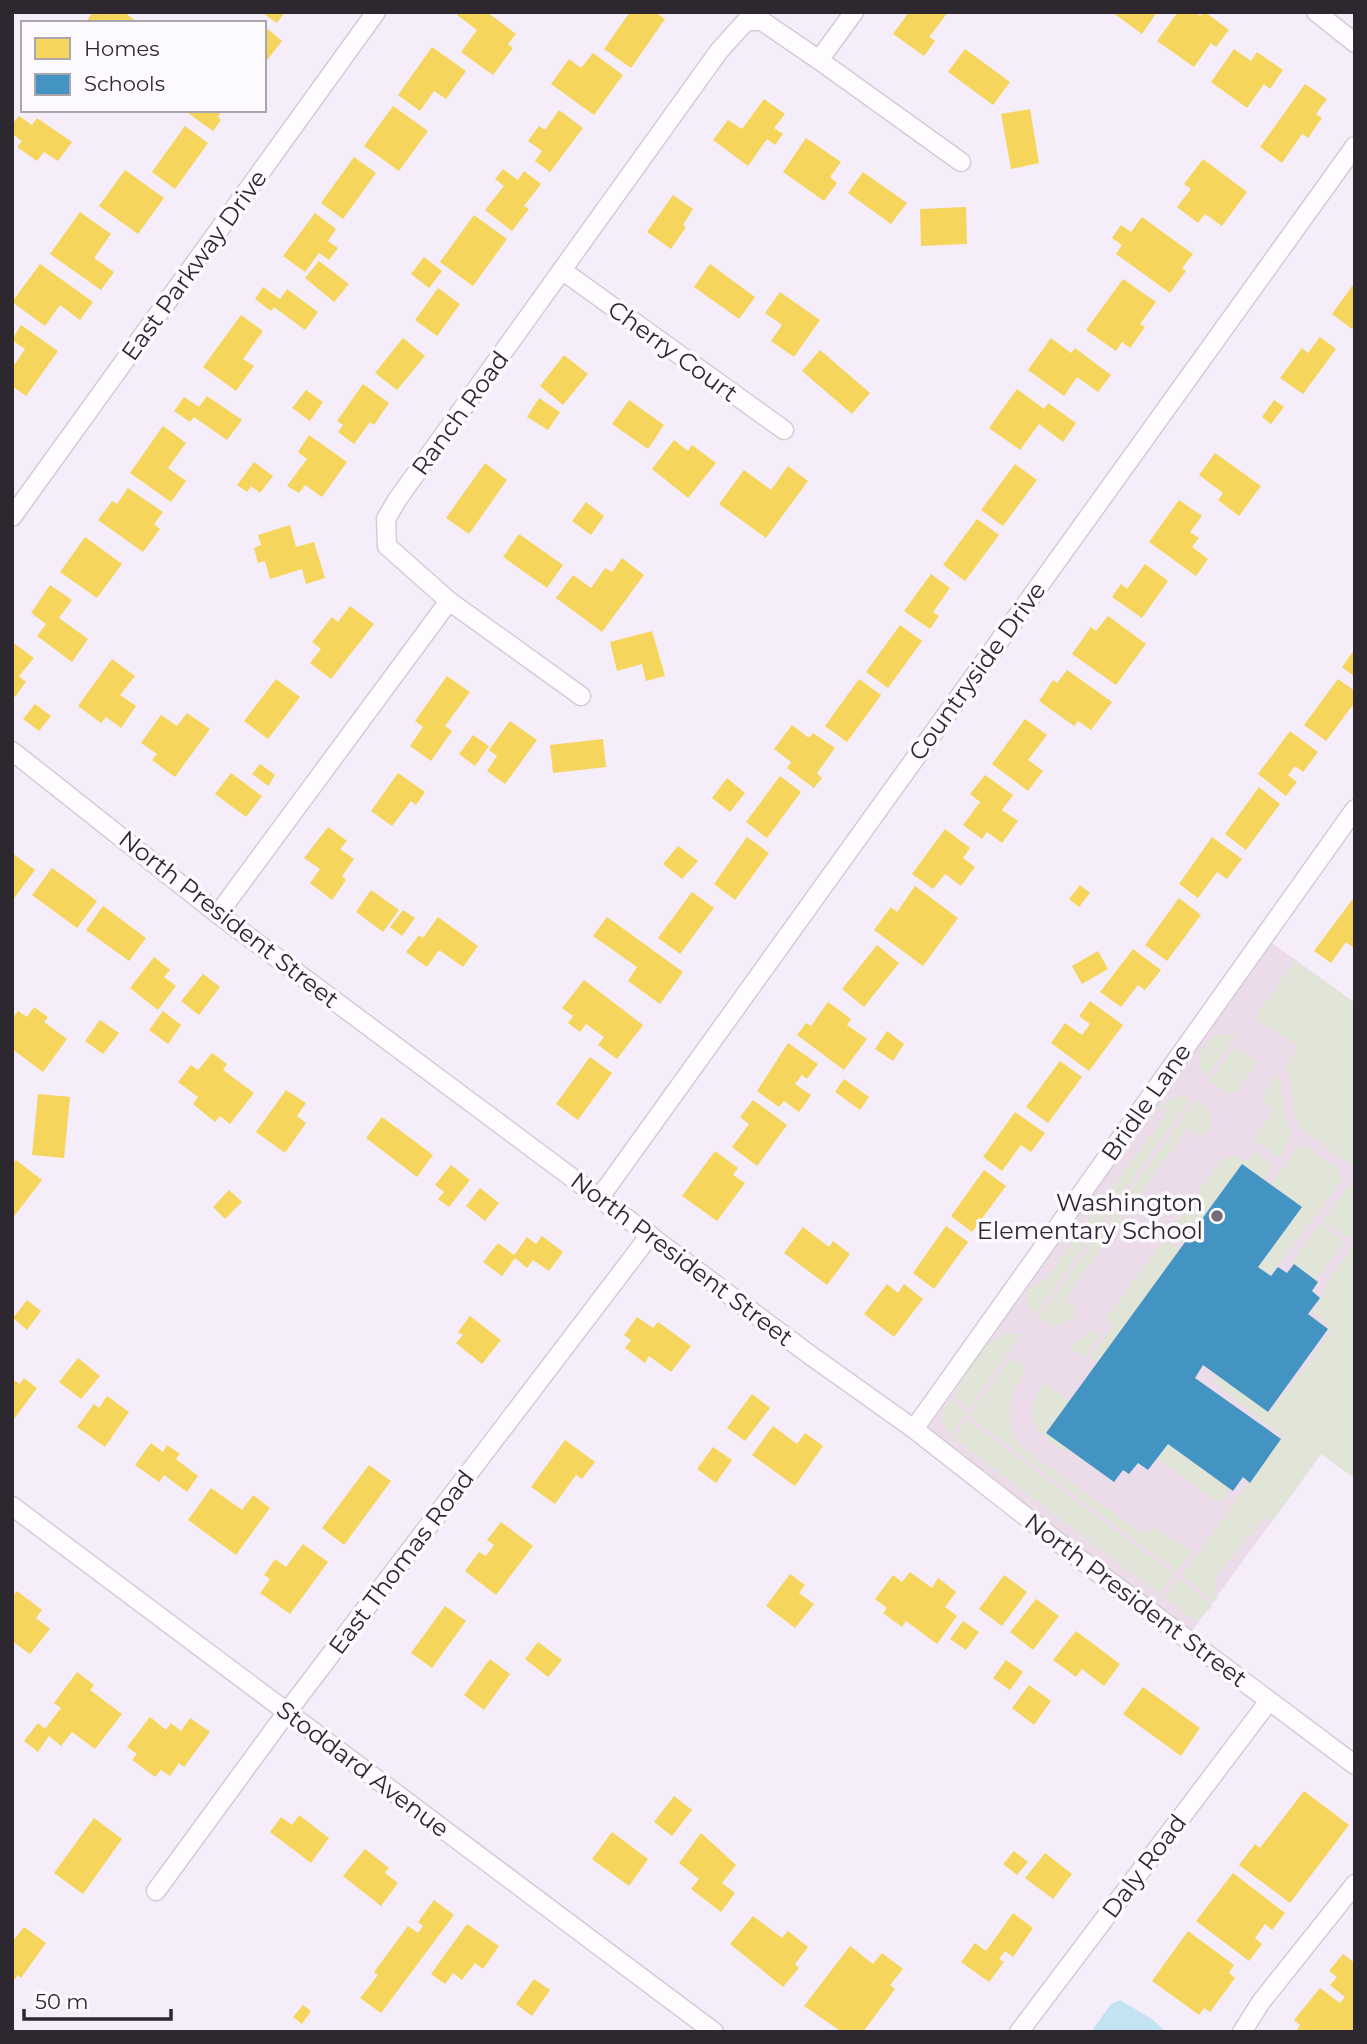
<svg xmlns="http://www.w3.org/2000/svg" width="1367" height="2044" font-family="Montserrat,sans-serif">
<style>
.education{fill:#ecdce9}
.green{fill:#e0e5d7}
.water{fill:#c3e2f2}
.homes{fill:#f6d55c}
.schools{fill:#4393c3}
.lines{fill:none;stroke-linecap:round;stroke-linejoin:round}
.street-casing{stroke:#d3ccd6;stroke-width:21}
.street{stroke:#fefcfe;stroke-width:18}
.poi-dot{fill:#736c77;stroke:#fdfaff;stroke-width:2.5}
.labels{text-anchor:middle;dominant-baseline:central;stroke-width:7;stroke-linejoin:round;paint-order:stroke}
.street-label{font-size:24px;fill:#2d2730;stroke:#fdfaff}
.poi-label{font-size:24px;fill:#2d2730;stroke:#fdfaff;text-anchor:end}
</style>
<rect width="100%" height="100%" fill="#f6edfa"/>
<polygon class="education" points="1272,943 1355,1003 1355,1478 1321,1454 1191,1632 928,1428"/>
<g class="green">
<path d="M1295,960L1355,1003V1168L1303,1130C1285,1106 1298,1083 1284,1068L1299,1046L1254,1019Z"/>
<polygon points="1230,1034 1236,1035 1206,1078 1200,1067 1201,1051 1213,1036"/>
<polygon points="1235,1046 1257,1062 1236,1092 1229,1094 1209,1081"/>
<polygon points="1277,1075 1282,1085 1283,1113 1292,1134 1279,1158 1253,1139 1273,1111 1261,1098"/>
<polygon points="1182,1096 1191,1098 1035,1315 1028,1304 1028,1290 1047,1278 1170,1108 1156,1111 1169,1099"/>
<path d="M1196,1099C1210,1110 1219,1122 1203,1136L1188,1128L1065,1299L1077,1309L1073,1318C1062,1326 1050,1327 1038,1318Z"/>
<polygon points="1304,1146 1339,1169 1341,1181 1270,1276 1258,1267 1302,1207 1271,1184 1297,1148"/>
<polygon points="1254,1152 1273,1165 1264,1179 1242,1164 1185,1242 1173,1234 1176,1230 1172,1227 1223,1157 1233,1158 1235,1155 1246,1162"/>
<polygon points="1355,1185 1355,1228 1348,1238 1323,1221 1348,1187"/>
<polygon points="1320,1224 1345,1241 1316,1280 1291,1263"/>
<polygon points="1168,1241 1180,1250 1098,1362 1090,1356 1113,1326 1105,1319 1162,1243 1165,1245"/>
<polygon points="1355,1244 1355,1478 1321,1454 1272,1522 1265,1517 1215,1579 1217,1598 1214,1602 1182,1575 1283,1436 1213,1382 1218,1376 1269,1412 1307,1366 1332,1328 1312,1312 1323,1296 1327,1281"/>
<polygon points="1092,1330 1100,1336 1084,1358 1070,1347"/>
<path d="M1015,1333L1021,1335L969,1408L952,1396C968,1374 986,1332 1015,1333Z"/>
<path d="M1015,1358L1026,1369C1010,1394 1002,1417 1019,1445L1138,1531L1144,1532L1154,1527L1191,1552L1177,1571L968,1416L1010,1359L1013,1362Z"/>
<path d="M1044,1383L1069,1401L1046,1433L1068,1448L1065,1452C1034,1429 1020,1419 1044,1383Z"/>
<polygon points="950,1399 966,1412 949,1435 941,1418"/>
<polygon points="966,1419 1175,1575 1160,1594 953,1438"/>
<polygon points="1168,1444 1231,1489 1219,1503 1157,1458"/>
<polygon points="1178,1578 1213,1606 1195,1621 1164,1597"/>
</g>
<polygon class="water" points="1120,2000 1152,2019 1166,2032 1091,2032 1111,2004"/>
<g class="homes">
<polygon points="93,12 99,15 102,12 124,12 138,23 85,23"/>
<polygon points="261,12 285,12 277,23"/>
<polygon points="458,12 487,12 516,34 508,44 513,48 493,75 461,52 477,30 457,15"/>
<polygon points="630,12 655,12 665,19 631,68 604,49"/>
<polygon points="909,12 948,12 929,37 935,41 924,56 893,34"/>
<polygon points="1112,12 1157,12 1142,34"/>
<polygon points="1178,12 1195,12 1200,16 1205,12 1229,30 1216,47 1211,43 1194,67 1157,41"/>
<polygon points="264,26 282,41 264,64"/>
<polygon points="432,47 466,71 446,99 434,91 420,111 398,95"/>
<polygon points="965,49 1010,82 993,105 948,72"/>
<polygon points="1234,49 1251,61 1257,52 1283,70 1270,89 1264,84 1247,108 1211,82"/>
<polygon points="593,53 623,75 594,115 551,84 569,59 581,68"/>
<polygon points="1305,84 1327,99 1316,114 1322,118 1308,138 1302,134 1282,163 1260,147"/>
<polygon points="764,99 785,114 774,128 783,134 775,145 767,139 748,166 713,140 728,120 742,129"/>
<polygon points="393,106 428,131 399,171 364,146"/>
<polygon points="1030,109 1039,163 1011,169 1001,114"/>
<polygon points="190,110 222,110 218,117 221,120 213,131 188,113"/>
<polygon points="559,110 583,128 550,172 535,161 542,151 528,141 539,126 545,130"/>
<polygon points="19,116 32,125 37,118 72,142 58,161 44,152 37,161 17,147 22,141 12,134 12,124"/>
<polygon points="185,126 208,143 175,189 152,172"/>
<polygon points="806,138 841,162 830,177 837,183 824,201 783,172"/>
<polygon points="354,157 376,173 343,219 321,203"/>
<polygon points="1203,159 1247,192 1222,226 1205,214 1198,223 1177,207 1191,189 1184,184"/>
<polygon points="503,169 518,180 524,171 541,184 524,206 529,209 512,231 485,210 504,186 495,179"/>
<polygon points="125,170 164,198 138,234 99,206"/>
<polygon points="863,172 907,203 891,224 848,193"/>
<polygon points="673,195 693,209 683,225 686,227 671,249 647,232"/>
<polygon points="966,207 967,244 921,246 920,209"/>
<polygon points="80,212 111,234 94,258 114,272 101,290 50,254"/>
<polygon points="315,213 336,229 328,241 338,248 329,260 319,253 305,272 283,256"/>
<polygon points="474,215 507,239 473,286 440,262"/>
<polygon points="1142,217 1193,254 1182,268 1186,271 1170,293 1116,254 1122,245 1112,238 1121,225 1131,232"/>
<polygon points="424,257 442,271 429,288 411,274"/>
<polygon points="319,261 349,284 334,302 305,278"/>
<polygon points="40,264 93,302 80,320 60,305 45,326 12,302"/>
<polygon points="710,264 755,297 739,319 694,287"/>
<polygon points="1123,279 1156,302 1140,324 1145,327 1130,348 1122,342 1116,351 1086,330"/>
<polygon points="1355,282 1355,326 1352,329 1332,314"/>
<polygon points="263,287 280,299 287,289 318,312 305,330 274,307 271,311 255,299"/>
<polygon points="438,288 460,304 437,336 415,320"/>
<polygon points="780,292 820,320 794,357 771,341 782,325 765,313"/>
<polygon points="241,315 263,331 243,359 254,366 236,391 203,367"/>
<polygon points="21,325 58,351 26,396 12,386 12,362 15,364 25,349 12,340"/>
<polygon points="1320,337 1336,349 1303,394 1280,378 1302,348 1308,353"/>
<polygon points="403,338 425,356 397,390 375,373"/>
<polygon points="1051,338 1071,353 1075,348 1111,375 1098,392 1077,377 1064,396 1028,370"/>
<polygon points="820,350 870,393 852,414 802,371"/>
<polygon points="564,355 588,374 563,405 540,386"/>
<polygon points="363,384 389,403 374,425 370,422 354,444 338,432 343,425 337,421"/>
<polygon points="1017,389 1044,409 1048,403 1076,423 1063,442 1039,424 1020,450 989,428"/>
<polygon points="306,390 323,402 310,421 292,408"/>
<polygon points="207,396 242,420 227,440 194,417 190,422 174,411 184,397 199,407"/>
<polygon points="539,398 560,412 548,430 527,417"/>
<polygon points="629,400 664,425 648,449 612,424"/>
<polygon points="1274,400 1284,407 1271,424 1262,417"/>
<polygon points="163,426 186,443 168,468 186,481 171,502 130,473"/>
<polygon points="309,435 347,462 322,497 305,485 299,493 287,486 307,459 298,452"/>
<polygon points="674,440 688,451 692,445 716,463 688,498 652,469"/>
<polygon points="1215,453 1261,486 1239,516 1218,500 1223,493 1199,475"/>
<polygon points="254,462 273,476 260,493 251,486 247,492 237,485"/>
<polygon points="485,463 507,480 469,534 446,518"/>
<polygon points="1015,464 1037,480 1003,526 981,510"/>
<polygon points="788,466 808,481 766,538 719,504 744,470 771,490"/>
<polygon points="128,488 163,512 154,524 160,529 143,552 98,520 112,501 117,504"/>
<polygon points="1179,500 1202,516 1190,532 1199,538 1192,547 1208,559 1196,576 1149,542"/>
<polygon points="586,502 604,516 591,535 572,521"/>
<polygon points="977,519 999,535 965,581 943,565"/>
<polygon points="290,525 296,547 314,542 325,578 306,584 302,569 270,579 265,561 258,563 254,548 261,545 258,535"/>
<polygon points="519,534 563,565 547,588 503,557"/>
<polygon points="85,537 122,564 97,598 60,572"/>
<polygon points="622,558 644,575 602,632 556,598 573,575 591,588 605,568 612,572"/>
<polygon points="1145,564 1168,581 1142,618 1112,597 1121,584 1127,589"/>
<polygon points="931,574 950,588 933,612 939,616 930,629 904,611"/>
<polygon points="50,585 72,600 59,618 88,639 72,662 37,636 46,624 31,613"/>
<polygon points="350,606 374,624 331,679 310,663 321,649 312,642 332,617 338,622"/>
<polygon points="1108,616 1146,644 1116,685 1072,654 1091,627 1096,631"/>
<polygon points="900,625 922,641 888,688 866,672"/>
<polygon points="652,631 665,676 646,681 642,664 617,671 610,642"/>
<polygon points="12,642 34,658 19,676 26,682 15,697 12,695"/>
<polygon points="1355,649 1355,677 1342,667"/>
<polygon points="112,659 135,676 120,695 136,706 121,728 106,717 101,723 78,706"/>
<polygon points="1067,670 1112,702 1091,730 1078,721 1074,726 1039,701 1053,680 1057,683"/>
<polygon points="447,676 470,692 445,726 452,731 431,761 410,746 423,727 415,721"/>
<polygon points="276,679 300,697 268,739 244,721"/>
<polygon points="859,679 881,695 847,742 825,726"/>
<polygon points="1338,679 1355,691 1355,702 1326,741 1304,725"/>
<polygon points="35,704 51,716 39,731 23,719"/>
<polygon points="187,713 210,729 175,777 152,760 157,754 141,743 161,715 177,726"/>
<polygon points="1025,719 1047,735 1028,760 1043,771 1028,791 992,764"/>
<polygon points="510,721 537,740 505,784 487,771 497,756 489,750"/>
<polygon points="792,725 809,738 813,733 835,748 817,773 822,778 814,788 787,768 791,762 774,749"/>
<polygon points="1290,731 1318,752 1303,772 1295,766 1288,775 1297,782 1286,796 1258,774"/>
<polygon points="473,735 489,746 475,766 459,754"/>
<polygon points="603,739 606,767 553,773 550,745"/>
<polygon points="260,764 275,775 268,786 252,774"/>
<polygon points="231,773 262,796 246,817 215,794"/>
<polygon points="398,773 425,792 416,805 411,801 392,826 371,811"/>
<polygon points="985,775 1013,795 1002,810 1018,821 1002,843 987,832 982,839 963,825 980,802 970,794"/>
<polygon points="780,776 801,792 767,838 746,822"/>
<polygon points="727,778 745,793 730,812 712,798"/>
<polygon points="1259,787 1280,804 1246,850 1225,834"/>
<polygon points="328,827 347,841 340,849 354,859 342,876 346,880 332,900 310,883 320,869 304,858"/>
<polygon points="945,829 970,848 963,858 975,867 961,886 945,874 933,889 912,874"/>
<polygon points="747,837 769,853 735,900 714,884"/>
<polygon points="1212,837 1242,859 1227,879 1217,872 1198,898 1179,884"/>
<polygon points="678,846 698,861 682,879 663,864"/>
<polygon points="12,853 35,870 12,901"/>
<polygon points="52,868 97,901 77,928 32,895"/>
<polygon points="1080,885 1090,893 1079,907 1069,899"/>
<polygon points="915,886 958,918 923,966 874,930 891,907 897,912"/>
<polygon points="371,890 399,910 383,932 356,912"/>
<polygon points="692,892 714,908 680,954 658,938"/>
<polygon points="1355,896 1355,949 1346,942 1331,963 1314,951"/>
<polygon points="1179,898 1201,915 1167,961 1145,945"/>
<polygon points="103,906 146,938 129,961 86,930"/>
<polygon points="403,910 415,918 402,936 390,927"/>
<polygon points="438,917 478,946 463,967 439,950 427,967 406,952 419,935 423,938"/>
<polygon points="607,917 683,972 660,1004 628,981 637,967 593,936"/>
<polygon points="877,945 899,963 864,1007 842,989"/>
<polygon points="1133,949 1161,970 1145,990 1138,985 1121,1007 1100,992"/>
<polygon points="1098,951 1108,969 1082,984 1072,966"/>
<polygon points="154,957 170,970 164,977 176,986 158,1010 130,988"/>
<polygon points="203,974 220,987 199,1015 181,1001"/>
<polygon points="584,980 643,1025 617,1059 598,1045 604,1037 586,1024 580,1032 568,1023 573,1016 562,1008"/>
<polygon points="1090,1001 1123,1025 1089,1071 1051,1043 1065,1023 1082,1035 1090,1024 1079,1016"/>
<polygon points="828,1002 851,1019 847,1025 867,1039 844,1070 797,1035 806,1023 811,1026"/>
<polygon points="34,1007 48,1017 44,1022 67,1039 43,1072 12,1049 12,1019 18,1011 27,1017"/>
<polygon points="163,1011 181,1025 168,1044 149,1030"/>
<polygon points="100,1020 119,1033 103,1054 85,1041"/>
<polygon points="887,1031 904,1044 893,1061 875,1049"/>
<polygon points="788,1043 818,1064 807,1079 802,1075 795,1084 811,1095 799,1112 784,1101 779,1107 757,1091"/>
<polygon points="212,1053 227,1064 223,1070 254,1093 230,1124 220,1116 215,1122 193,1104 198,1097 178,1082 191,1065 198,1070"/>
<polygon points="590,1057 612,1073 578,1120 556,1104"/>
<polygon points="1060,1061 1082,1077 1048,1123 1026,1107"/>
<polygon points="844,1079 869,1097 860,1110 835,1092"/>
<polygon points="286,1090 306,1103 297,1116 306,1123 285,1153 256,1132"/>
<polygon points="38,1094 70,1097 64,1158 32,1155"/>
<polygon points="753,1100 787,1125 757,1166 732,1147 749,1124 740,1117"/>
<polygon points="1015,1112 1045,1133 1031,1152 1021,1145 1002,1171 983,1157"/>
<polygon points="382,1117 433,1155 417,1177 366,1138"/>
<polygon points="715,1151 738,1168 733,1175 745,1183 717,1221 682,1196"/>
<polygon points="16,1160 42,1180 12,1219 12,1165"/>
<polygon points="451,1165 470,1180 449,1207 438,1199 444,1192 435,1185"/>
<polygon points="984,1170 1006,1186 972,1232 951,1216"/>
<polygon points="480,1188 499,1203 485,1221 466,1206"/>
<polygon points="229,1190 242,1202 225,1219 213,1207"/>
<polygon points="946,1226 968,1242 934,1289 913,1273"/>
<polygon points="803,1227 829,1247 833,1241 850,1254 827,1285 784,1253"/>
<polygon points="542,1236 563,1252 549,1271 533,1260 527,1268 515,1258 502,1276 483,1262 498,1243 514,1255 527,1237 536,1244"/>
<polygon points="887,1284 898,1293 904,1284 923,1299 894,1337 864,1314"/>
<polygon points="27,1300 41,1311 27,1330 13,1318"/>
<polygon points="470,1316 501,1340 482,1364 456,1343 463,1335 458,1332"/>
<polygon points="637,1317 653,1328 658,1322 691,1346 671,1372 649,1356 645,1363 625,1348 631,1340 624,1335"/>
<polygon points="78,1358 100,1376 81,1399 59,1382"/>
<polygon points="24,1378 37,1388 14,1419 12,1379 20,1384"/>
<polygon points="752,1394 770,1408 745,1441 727,1428"/>
<polygon points="107,1396 129,1412 105,1447 77,1427 94,1404 99,1408"/>
<polygon points="773,1426 797,1444 805,1433 823,1446 795,1486 752,1455"/>
<polygon points="565,1440 595,1462 582,1479 576,1475 555,1504 531,1487"/>
<polygon points="151,1443 163,1452 167,1445 180,1454 176,1459 198,1476 187,1492 164,1475 159,1482 135,1465"/>
<polygon points="713,1447 732,1460 716,1483 697,1469"/>
<polygon points="369,1465 391,1481 344,1545 322,1528"/>
<polygon points="211,1488 242,1510 253,1495 270,1508 236,1555 188,1520"/>
<polygon points="501,1522 533,1546 496,1595 465,1571 479,1552 486,1556 494,1545 487,1540"/>
<polygon points="303,1544 328,1562 290,1614 260,1593 270,1579 264,1575 275,1559 286,1567"/>
<polygon points="910,1572 932,1588 938,1578 956,1592 945,1607 957,1616 937,1644 906,1621 902,1627 883,1613 887,1608 875,1599 893,1575 902,1582"/>
<polygon points="790,1574 805,1585 799,1593 814,1604 795,1628 766,1606"/>
<polygon points="1004,1575 1027,1592 1002,1626 979,1609"/>
<polygon points="17,1591 42,1610 36,1618 50,1629 30,1654 12,1641 12,1597"/>
<polygon points="1036,1599 1059,1616 1033,1650 1010,1632"/>
<polygon points="445,1606 466,1621 432,1668 411,1653"/>
<polygon points="963,1621 979,1632 966,1650 950,1639"/>
<polygon points="1076,1631 1120,1664 1104,1686 1082,1669 1076,1677 1053,1660"/>
<polygon points="538,1642 562,1660 548,1677 525,1659"/>
<polygon points="490,1659 510,1674 484,1710 464,1695"/>
<polygon points="1006,1660 1023,1672 1010,1690 993,1678"/>
<polygon points="77,1672 94,1685 90,1690 122,1714 95,1749 72,1732 61,1746 49,1736 38,1752 24,1741 38,1723 45,1729 61,1708 54,1703"/>
<polygon points="1029,1685 1051,1701 1034,1725 1012,1708"/>
<polygon points="1143,1687 1200,1728 1181,1756 1123,1714"/>
<polygon points="150,1717 166,1730 171,1723 181,1731 190,1718 210,1732 184,1767 179,1763 170,1776 161,1770 155,1777 132,1760 137,1754 127,1747"/>
<polygon points="1304,1791 1349,1825 1290,1903 1239,1865 1255,1844 1260,1848"/>
<polygon points="674,1796 692,1810 672,1836 654,1822"/>
<polygon points="299,1815 329,1838 311,1863 270,1832 281,1817 292,1825"/>
<polygon points="94,1818 122,1839 83,1894 54,1873"/>
<polygon points="612,1832 648,1859 629,1886 592,1859"/>
<polygon points="701,1833 736,1865 722,1883 735,1893 721,1912 691,1889 699,1879 679,1863"/>
<polygon points="365,1849 389,1868 385,1873 398,1883 381,1906 343,1876"/>
<polygon points="1014,1851 1028,1862 1017,1875 1003,1864"/>
<polygon points="1045,1853 1072,1874 1053,1899 1025,1878"/>
<polygon points="1233,1873 1285,1913 1272,1930 1265,1924 1255,1938 1262,1944 1249,1961 1196,1921"/>
<polygon points="434,1900 454,1915 381,2013 360,1998 378,1975 374,1972 408,1926 418,1933 423,1926 418,1922"/>
<polygon points="1013,1913 1033,1928 1013,1957 1005,1951 999,1959 1004,1962 989,1982 961,1962 975,1943 986,1951"/>
<polygon points="753,1916 782,1938 788,1931 808,1947 795,1964 799,1968 783,1987 730,1944"/>
<polygon points="467,1924 499,1946 483,1969 475,1963 462,1980 453,1973 445,1984 431,1974"/>
<polygon points="24,1927 46,1943 21,1978 18,1975 12,1983 12,1942"/>
<polygon points="1188,1931 1234,1965 1229,1973 1235,1978 1210,2012 1204,2008 1199,2015 1152,1981"/>
<polygon points="850,1946 873,1964 882,1953 903,1969 890,1985 895,1989 863,2032 842,2032 804,2006"/>
<polygon points="1343,1954 1355,1963 1355,2032 1296,2032 1300,2025 1294,2020 1320,1988 1340,2003 1345,1997 1330,1985 1337,1977 1329,1971"/>
<polygon points="534,1979 550,1990 532,2016 516,2004"/>
<polygon points="303,2005 311,2011 302,2024 293,2017"/>
</g>
<polygon class="schools" points="1242,1164 1302,1207 1258,1267 1271,1276 1278,1267 1287,1273 1294,1264 1318,1282 1312,1291 1320,1298 1308,1314 1328,1329 1268,1412 1203,1365 1195,1378 1281,1439 1250,1483 1243,1477 1233,1491 1168,1444 1148,1470 1138,1463 1129,1474 1123,1470 1114,1482 1046,1433"/>
<g class="lines">
<defs>
<g id="street">
<polyline points="1316,12 1355,43"/>
<polyline points="819,60 961,162"/>
<polyline points="563,271 784,430"/>
<polyline points="12,517 376,12"/>
<polyline points="449,601 581,696"/>
<polyline points="12,751 218,914 810,1355 914,1429 1076,1556 1355,1765"/>
<polyline points="218,914 449,601 387,546 386,519 397,500 719,51 746,21 762,21 819,60 854,12"/>
<polyline points="600,1197 1355,146"/>
<polyline points="914,1429 1355,809"/>
<polyline points="12,1506 714,2032"/>
<polyline points="156,1891 287,1712 650,1235"/>
<polyline points="1019,2032 1269,1701"/>
<polyline points="1242,2032 1261,2002 1355,1884"/>
</g>
</defs>
<use href="#street" class="street-casing"/>
<use href="#street" class="street"/>
</g>
<circle class="poi-dot" cx="1217" cy="1216" r="7"/>
<g class="labels">
<g class="street-label">
<text transform="translate(194 265) rotate(-54)">East Parkway Drive</text>
<text transform="translate(673 351) rotate(36)">Cherry Court</text>
<text transform="translate(460 413) rotate(-54)">Ranch Road</text>
<text transform="translate(977 671) rotate(-54)">Countryside Drive</text>
<text transform="translate(229 919) rotate(38)">North President Street</text>
<text transform="translate(1146 1102) rotate(-55)">Bridle Lane</text>
<text transform="translate(682 1259) rotate(37)">North President Street</text>
<text transform="translate(401 1562) rotate(-53)">East Thomas Road</text>
<text transform="translate(1136 1600) rotate(37)">North President Street</text>
<text transform="translate(363 1769) rotate(37)">Stoddard Avenue</text>
<text transform="translate(1144 1866) rotate(-53)">Daly Road</text>
</g>
<g class="poi-label">
<text x="1203" y="1202">Washington<tspan x="1203" dy="28">Elementary School</tspan></text>
</g>
</g>
<rect width="1367" height="2044" fill="none" stroke="#2d2730" stroke-width="28"/>
<rect x="21" y="21" width="245" height="91" fill="#fdfaff" stroke="#aaa6ac" stroke-width="2"/>
<rect x="35" y="38" width="35" height="21" fill="#f6d55c" stroke="#aaa6ac" stroke-width="2"/>
<text x="84" y="56" font-size="21" fill="#2d2730">Homes</text>
<rect x="35" y="74" width="35" height="21" fill="#4393c3" stroke="#aaa6ac" stroke-width="2"/>
<text x="84" y="91" font-size="21" fill="#2d2730">Schools</text>
<path d="M24 2009v10h147v-10" fill="none" stroke="#2d2730" stroke-width="3.5"/>
<text x="35" y="2009" font-size="21" fill="#2d2730" stroke="#fdfaff" stroke-width="5" paint-order="stroke">50 m</text>
</svg>
